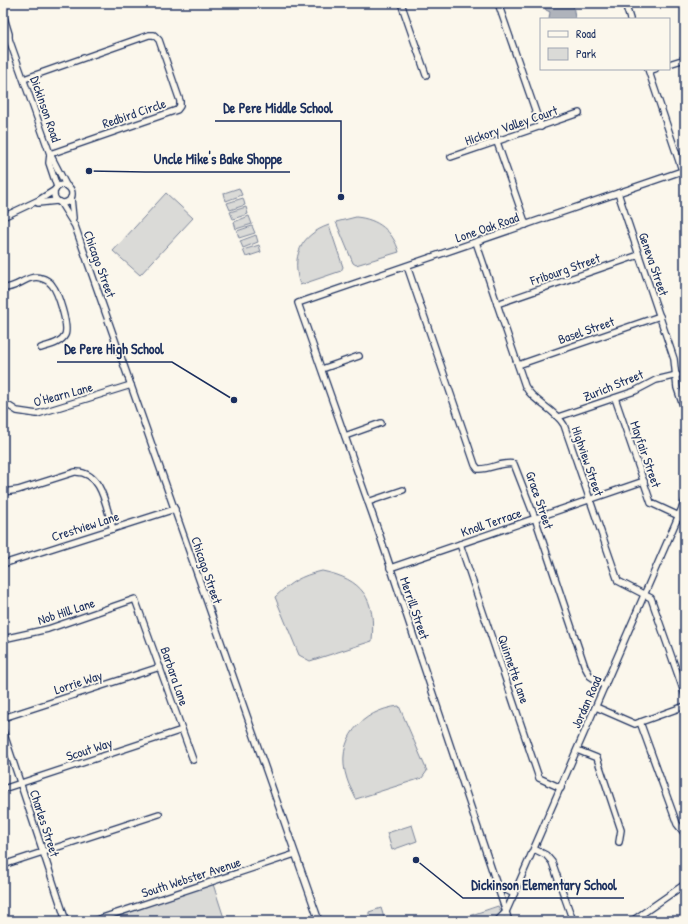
<svg xmlns="http://www.w3.org/2000/svg" width="688" height="924" font-family="'Patrick Hand',sans-serif">
<style>
.green{fill:#dadad7;stroke:#7a849a}
.water{fill:#afb3bb;stroke:#747e96}
.lines{fill:none;stroke-linecap:round;stroke-linejoin:round}
.minor-casing{stroke:#1b2f5e;stroke-width:8}
.minor{stroke:#fbf7ec;stroke-width:5.5}
.labels{text-anchor:middle;dominant-baseline:central;stroke-width:3.5;stroke-linejoin:round;paint-order:stroke}
.street-label{font-size:13px;fill:#1b2f5e;stroke:#fbf7ec}
.leader{fill:none;stroke:#1b2f5e;stroke-width:1.5}
.callout-dot{fill:#1b2f5e;stroke:#fbf7ec;stroke-width:1.5}
.callout-label{font-size:14px;text-anchor:middle;font-weight:bold;fill:#1b2f5e;stroke:#fbf7ec;stroke-width:3.5;stroke-linejoin:round;paint-order:stroke}
</style>
<rect width="100%" height="100%" fill="#fbf7ec"/>
<filter id="ink" filterUnits="userSpaceOnUse"><feTurbulence type="fractalNoise" baseFrequency=".025" numOctaves="2"/><feDisplacementMap in="SourceGraphic" scale="8" xChannelSelector="R" yChannelSelector="G"/><feConvolveMatrix kernelMatrix="1 2 1 2 8 2 1 2 1" color-interpolation-filters="sRGB"/></filter>
<g filter="url(#ink)">
<g class="green">
<polygon points="239,188 242,195 226,201 224,193"/>
<polygon points="166,193 193,218 140,275 113,251"/>
<polygon points="243,198 245,205 230,210 227,203"/>
<polygon points="246,207 248,214 233,219 230,212"/>
<polygon points="249,216 252,224 236,229 234,222"/>
<path d="M356,217C378,219 393,231 399,252L356,265L353,263L336,222Z"/>
<path d="M329,225L343,267L341,271L300,285C291,257 300,235 329,225Z"/>
<polygon points="252,226 255,233 239,238 237,231"/>
<polygon points="256,235 258,242 243,248 240,241"/>
<polygon points="259,245 261,252 246,257 243,250"/>
<path d="M322,571C363,579 376,599 372,641L310,661L299,655L275,597C291,582 300,576 322,571Z"/>
<path d="M399,706L427,771L422,778L356,799C353,792 349,786 347,779C334,740 362,710 399,706Z"/>
<polygon points="412,825 417,841 392,850 387,833"/>
<polygon points="212,881 225,921 93,921"/>
<polygon points="498,906 502,914 494,921 454,921"/>
<polygon points="381,908 385,921 369,921 369,912"/>
</g>
<polygon class="water" points="542,3 573,3 575,19 549,19 550,12 546,10"/>
<g class="lines">
<defs>
<g id="minor">
<polyline points="401,3 426,75"/>
<polyline points="498,3 541,127"/>
<polyline points="625,3 630,19"/>
<polyline points="3,8 4,4"/>
<polyline points="3,14 9,34 9,39 50,154 66,185"/>
<polyline points="3,30 9,39"/>
<polyline points="669,64 685,59"/>
<polyline points="648,69 685,179"/>
<polyline points="649,71 655,69"/>
<polyline points="24,79 149,35 154,35 159,40 180,101 180,106 177,110 50,154"/>
<polyline points="497,142 526,225"/>
<polyline points="50,154 49,163 57,187"/>
<polyline points="451,157 579,113"/>
<circle cx="63" cy="194" r="9"/>
<polyline points="618,193 674,359 677,388 685,412"/>
<polyline points="71,198 73,218"/>
<polyline points="60,202 75,226 319,921"/>
<polyline points="38,203 57,201"/>
<polyline points="3,217 39,200 55,190"/>
<path d="M476,242L525,386C533,402 555,409 564,425L618,581L651,598L685,695"/>
<path d="M407,266L475,465L478,469C490,470 502,461 514,464L535,518L585,667L590,676L605,686"/>
<path d="M3,288C17,289 27,274 41,278C45,279 49,281 52,285C58,292 69,326 65,335C60,344 49,345 41,348"/>
<polyline points="497,304 639,255"/>
<polyline points="518,365 660,316"/>
<polyline points="322,369 359,356"/>
<polyline points="615,398 651,503 679,516 685,522"/>
<polyline points="3,402 17,411 37,414 131,385"/>
<polyline points="558,417 635,391 656,380 677,375"/>
<polyline points="345,436 381,423"/>
<path d="M3,492L18,490L75,472C103,471 106,509 113,529"/>
<polyline points="368,502 403,490"/>
<polyline points="460,544 539,778 561,788"/>
<polyline points="3,564 175,509"/>
<polyline points="390,568 644,481"/>
<polyline points="3,639 48,629 135,599 193,760"/>
<polyline points="596,707 635,724 685,706"/>
<polyline points="3,718 160,667"/>
<polyline points="640,722 677,824 685,834"/>
<polyline points="3,731 66,921"/>
<polyline points="577,750 597,758 621,830 619,842"/>
<polyline points="3,789 182,730"/>
<polyline points="534,849 546,855 552,862 573,921"/>
<polyline points="3,865 159,814"/>
<polyline points="498,886 514,894"/>
<polyline points="93,921 295,854"/>
<polyline points="497,921 506,912 514,894 685,501"/>
<polyline points="509,921 380,536 298,303 682,171"/>
<polyline points="632,921 685,884"/>
</g>
</defs>
<use href="#minor" class="minor-casing"/>
<use href="#minor" class="minor"/>
</g>
</g>
<g class="labels">
<g class="street-label">
<text transform="translate(46 109) rotate(71)">Dickinson Road</text>
<text transform="translate(134 113) rotate(-19)">Redbird Circle</text>
<text transform="translate(511 125) rotate(-19)">Hickory Valley Court</text>
<text transform="translate(487 227) rotate(-19)">Lone Oak Road</text>
<text transform="translate(100 264) rotate(70)">Chicago Street</text>
<text transform="translate(654 264) rotate(71)">Geneva Street</text>
<text transform="translate(565 269) rotate(-19)">Fribourg Street</text>
<text transform="translate(586 330) rotate(-19)">Basel Street</text>
<text transform="translate(613 385) rotate(-22)">Zurich Street</text>
<text transform="translate(63 394) rotate(-15)">O'Hearn Lane</text>
<text transform="translate(646 454) rotate(71)">Mayfair Street</text>
<text transform="translate(588 461) rotate(71)">Highview Street</text>
<text transform="translate(540 500) rotate(71)">Grace Street</text>
<text transform="translate(491 522) rotate(-19)">Knoll Terrace</text>
<text transform="translate(85 526) rotate(-18)">Crestview Lane</text>
<text transform="translate(207 570) rotate(71)">Chicago Street</text>
<text transform="translate(415 608) rotate(71)">Merrill Street</text>
<text transform="translate(66 611) rotate(-18)">Nob Hill Lane</text>
<text transform="translate(514 669) rotate(71)">Quinnette Lane</text>
<text transform="translate(175 676) rotate(71)">Barbara Lane</text>
<text transform="translate(78 682) rotate(-18)">Lorrie Way</text>
<text transform="translate(586 702) rotate(-66)">Jordan Road</text>
<text transform="translate(89 749) rotate(-18)">Scout Way</text>
<text transform="translate(45 823) rotate(72)">Charles Street</text>
<text transform="translate(191 877) rotate(-18)">South Webster Avenue</text>
</g>
</g>
<path class="leader" d="M341 197L341 121H215M89 171L145 172H290M234 400L172 362H57M416 860L463 898H624"/>
<g class="callout-dot">
<circle cx="341" cy="197" r="4"/>
<circle cx="89" cy="171" r="4"/>
<circle cx="234" cy="400" r="4"/>
<circle cx="416" cy="860" r="4"/>
</g>
<g class="callout-label">
<text x="278" y="113">De Pere Middle School</text>
<text x="218" y="164">Uncle Mike's Bake Shoppe</text>
<text x="114" y="354">De Pere High School</text>
<text x="544" y="890">Dickinson Elementary School</text>
</g>
<rect width="688" height="924" fill="none" stroke="#fbf7ec" stroke-width="16"/>
<rect x="8" y="8" width="672" height="908" fill="none" stroke="#1b2f5e" stroke-width="1.5" filter="url(#ink)"/>
<rect x="540" y="18" width="130" height="52" fill="#fbf7ec" stroke="#a1a7b3"/>
<rect x="548" y="31" width="20" height="6" fill="#fbf7ec" stroke="#a1a7b3"/>
<text x="576" y="38" font-size="12" fill="#1b2f5e">Road</text>
<rect x="548" y="48" width="20" height="12" fill="#dadad7" stroke="#a1a7b3"/>
<text x="576" y="58" font-size="12" fill="#1b2f5e">Park</text>
</svg>
